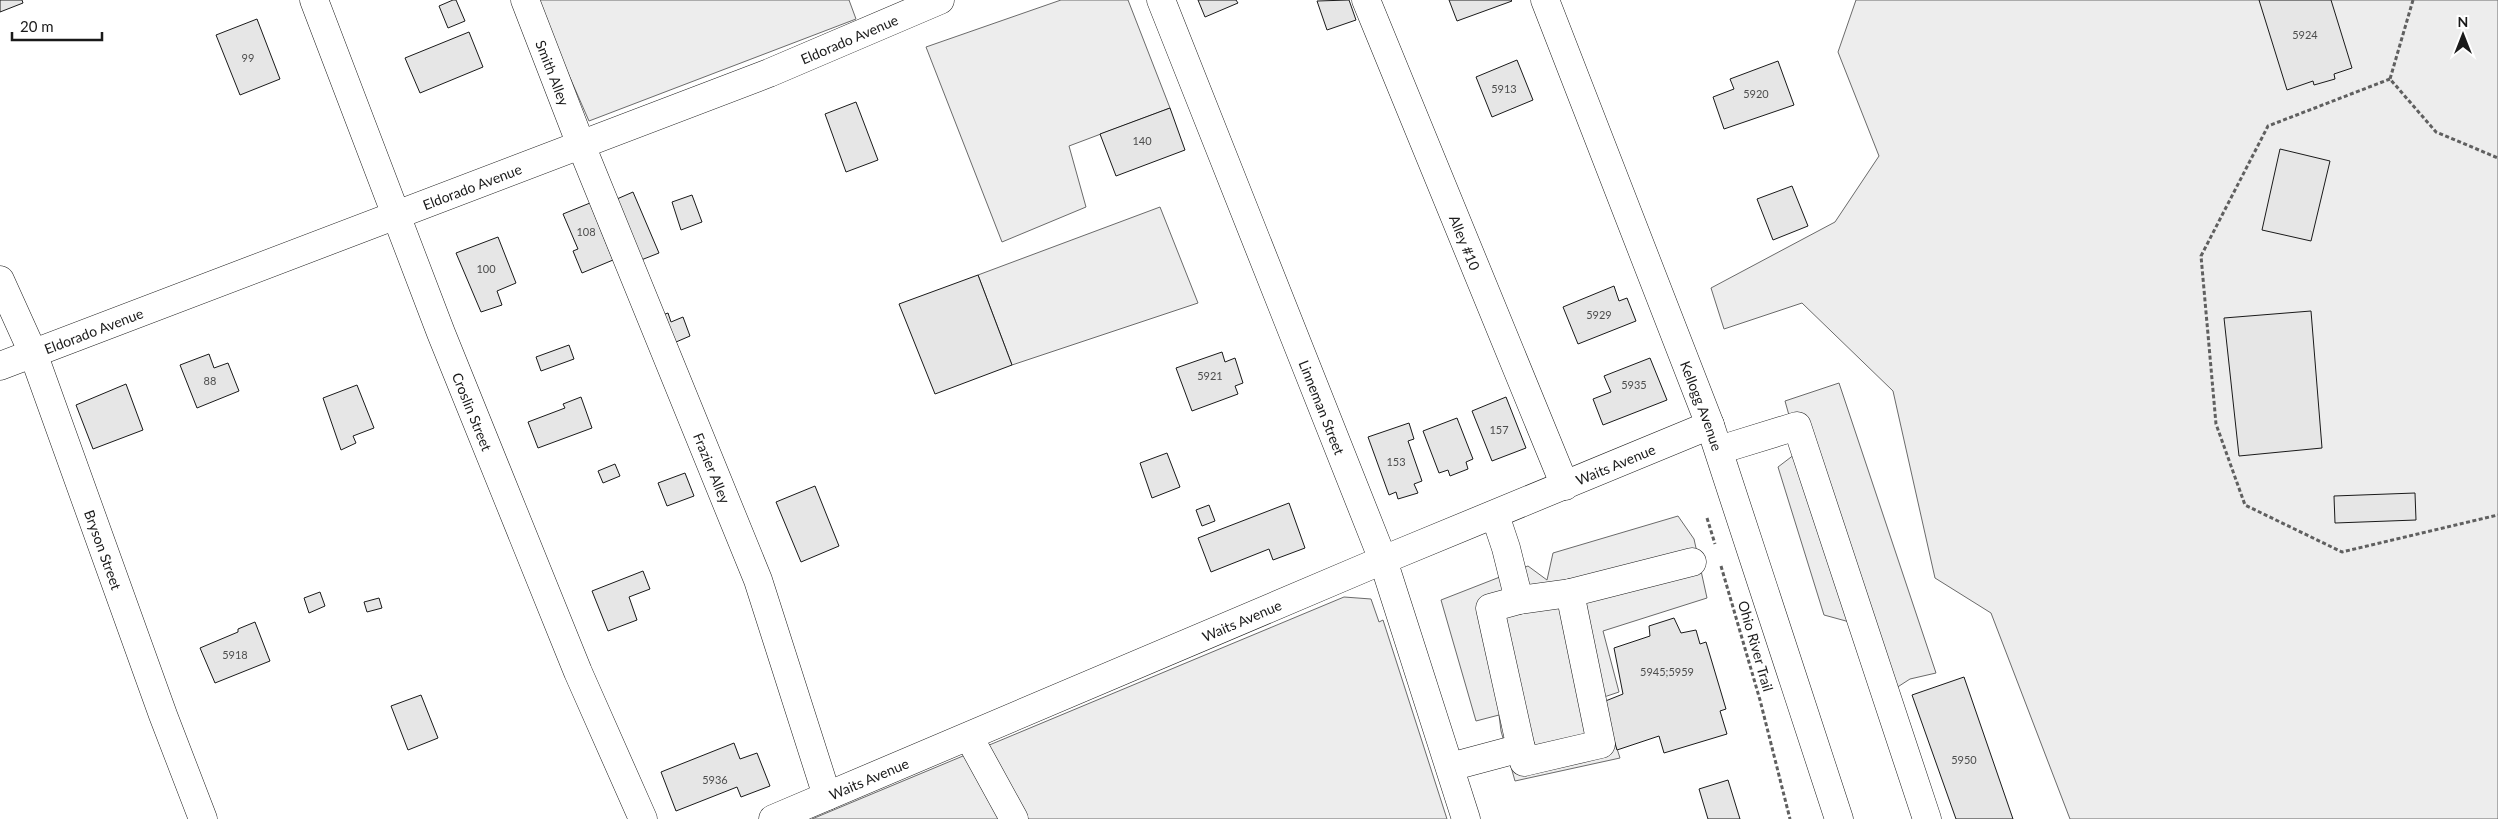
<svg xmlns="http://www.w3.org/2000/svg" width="2498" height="819" font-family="Lato,sans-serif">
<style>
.built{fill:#ededed;stroke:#6a6a6a}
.building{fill:#e6e6e6;stroke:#1a1a1a}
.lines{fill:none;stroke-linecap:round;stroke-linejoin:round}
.minor-casing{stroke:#1a1a1a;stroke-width:29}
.major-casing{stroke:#1a1a1a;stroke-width:29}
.path{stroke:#5f5f5f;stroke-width:3;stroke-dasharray:4 2.5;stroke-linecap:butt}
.minor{stroke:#fff;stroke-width:28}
.major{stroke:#fff;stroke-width:28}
.labels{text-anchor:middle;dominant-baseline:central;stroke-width:4;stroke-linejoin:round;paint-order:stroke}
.number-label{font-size:11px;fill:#4d4d4d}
.street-label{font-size:14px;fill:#1a1a1a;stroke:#fff}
</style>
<rect width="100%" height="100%" fill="#fff"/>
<g class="built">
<polygon points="536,0 849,0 856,19 589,121"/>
<polygon points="1061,0 1128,0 1170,108 1069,146 1086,207 1002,242 926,47"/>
<polygon points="1856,0 2498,0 2498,819 2070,819 1991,613 1935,578 1893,391 1802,303 1724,329 1711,288 1835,222 1879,156 1838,52"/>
<polygon points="1160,207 1198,303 1012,365 978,275"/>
<polygon points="1839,383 1936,673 1910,679 1882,697 1857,624 1824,615 1778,467 1799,451 1785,401"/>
<polygon points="1678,516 1694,539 1707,598 1603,631 1619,692 1601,698 1620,758 1515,781 1501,731 1499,715 1476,721 1441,600 1528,566 1547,580 1553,553"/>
<polygon points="1344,597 1371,599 1379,622 1383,620 1447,819 812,819"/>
</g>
<g class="building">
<polygon points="0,0 22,0 23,3 0,12"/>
<polygon points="453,0 456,0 465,21 448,28 439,6"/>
<polygon points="1198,0 1236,0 1238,3 1205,17"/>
<polygon points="1349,0 1356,20 1327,30 1317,1"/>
<polygon points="1449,0 1511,0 1512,1 1457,21"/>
<polygon points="2259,0 2331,0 2352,68 2334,74 2335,79 2314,85 2313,81 2287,90"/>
<polygon points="257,19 280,79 240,95 216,35"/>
<polygon points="469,32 483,67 420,93 405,58"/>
<polygon points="1517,60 1533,100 1492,117 1476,77"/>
<polygon points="1778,61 1794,105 1724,129 1713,97 1734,89 1730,79"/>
<polygon points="856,102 878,160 846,172 825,114"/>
<polygon points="1170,108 1185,150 1116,176 1100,134"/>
<polygon points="2280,149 2330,161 2311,241 2262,230"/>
<polygon points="1792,186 1808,226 1773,240 1757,199"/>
<polygon points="633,192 659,253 636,262 610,202"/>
<polygon points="692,195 702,222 681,230 672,202"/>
<polygon points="590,203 613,260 582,273 573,251 578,249 563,214"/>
<polygon points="498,237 516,283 497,291 502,305 481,312 456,253"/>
<polygon points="978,275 1012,365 935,394 899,304"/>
<polygon points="1614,286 1619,301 1627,298 1636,321 1578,344 1563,307"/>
<polygon points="2311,311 2322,448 2239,456 2224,318"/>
<polygon points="668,313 671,322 683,317 690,336 676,342 678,348 657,317"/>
<polygon points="569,345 574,359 541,371 536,357"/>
<polygon points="1222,352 1225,362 1235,358 1243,383 1235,386 1238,394 1192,411 1176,368"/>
<polygon points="209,354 214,368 228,363 239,391 197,408 180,365"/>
<polygon points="1650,358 1667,400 1603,425 1593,399 1611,392 1604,376"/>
<polygon points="126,384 143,430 93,449 76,405"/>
<polygon points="357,385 374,428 353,436 356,443 341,450 323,398"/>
<polygon points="581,397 592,428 538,448 528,422 565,408 563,404"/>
<polygon points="1506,397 1526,448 1492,461 1472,411"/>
<polygon points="1457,418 1473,459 1466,462 1468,469 1450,476 1448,470 1439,473 1423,431"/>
<polygon points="1409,423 1414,439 1408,441 1422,481 1414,484 1418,493 1398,499 1396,492 1389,495 1368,437"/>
<polygon points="1167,453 1180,487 1152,498 1140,463"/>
<polygon points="615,464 620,476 603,483 598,471"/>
<polygon points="685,473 694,496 667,506 658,483"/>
<polygon points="815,486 839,546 801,562 776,502"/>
<polygon points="2415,493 2416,520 2335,523 2334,496"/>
<polygon points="1289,503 1305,548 1273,560 1269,549 1211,572 1198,538"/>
<polygon points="1209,505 1215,521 1202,526 1196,510"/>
<polygon points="643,571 650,589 629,597 637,620 608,631 592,591"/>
<polygon points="320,592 325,606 309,613 304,598"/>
<polygon points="379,598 382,608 367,612 364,602"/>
<polygon points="1674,618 1681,633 1696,630 1700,644 1706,642 1726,709 1720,711 1727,734 1664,753 1659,736 1617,750 1603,702 1623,694 1614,648 1650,636 1649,626"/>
<polygon points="255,622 270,661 215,683 200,648 238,632 238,629"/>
<polygon points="1964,677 2013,819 1956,819 1912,695"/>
<polygon points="421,695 438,738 408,750 391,706"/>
<polygon points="734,743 740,759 757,753 770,786 741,797 737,787 676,811 661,772"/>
<polygon points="1728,780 1740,819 1708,819 1699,789"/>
</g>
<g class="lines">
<defs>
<g id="minor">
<path id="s1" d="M314,0L441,333L578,672L643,819"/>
<path id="s2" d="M525,0L581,145L758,580L827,796"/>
<path id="s3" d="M1161,0L1383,560L1466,819"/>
<path id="s4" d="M1366,0L1565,486"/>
<path id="s5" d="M0,280L33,353L163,715L203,819"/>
<path id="s6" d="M0,366L769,73L940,0"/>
<polyline points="1719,450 1797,426 1927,819"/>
<polyline points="1495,515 1506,548 1519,600 1490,608 1524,762 1601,744 1570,593 1692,562"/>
<polyline points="1519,600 1570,593"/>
<polyline points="969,737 1014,819"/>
<polyline points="1450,767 1521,748"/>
<path id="s7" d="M773,819L1383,560L1710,425"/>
</g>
<g id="major">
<path id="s8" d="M1545,0L1710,425L1839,819"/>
</g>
</defs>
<use href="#minor" class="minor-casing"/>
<use href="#major" class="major-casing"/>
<g class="path">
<polyline points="2413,0 2390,79 2436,132 2498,158"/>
<polyline points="2390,79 2268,126 2201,256 2216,424 2245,505 2342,552 2498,515"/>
<polyline points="1707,518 1715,544"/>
<polyline points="1721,566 1760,700 1790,819"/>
</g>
<use href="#minor" class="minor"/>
<use href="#major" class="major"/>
</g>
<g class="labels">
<g class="number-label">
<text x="2305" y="34">5924</text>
<text x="248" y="57">99</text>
<text x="1504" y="88">5913</text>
<text x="1756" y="93">5920</text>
<text x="1142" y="140">140</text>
<text x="586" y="231">108</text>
<text x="486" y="268">100</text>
<text x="1599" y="314">5929</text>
<text x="1210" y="375">5921</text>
<text x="210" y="380">88</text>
<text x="1634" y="384">5935</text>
<text x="1499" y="429">157</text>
<text x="1396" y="461">153</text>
<text x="235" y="654">5918</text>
<text x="1667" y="671">5945;5959</text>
<text x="1964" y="759">5950</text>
<text x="715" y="779">5936</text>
</g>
<g class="street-label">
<text stroke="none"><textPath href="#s6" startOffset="910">Eldorado Avenue</textPath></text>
<text stroke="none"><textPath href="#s2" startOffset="78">Smith Alley</textPath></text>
<text stroke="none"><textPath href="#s6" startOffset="505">Eldorado Avenue</textPath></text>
<text stroke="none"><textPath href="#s4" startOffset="262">Alley #10</textPath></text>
<text stroke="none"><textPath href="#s6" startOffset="100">Eldorado Avenue</textPath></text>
<text stroke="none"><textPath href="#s8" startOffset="435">Kellogg Avenue</textPath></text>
<text stroke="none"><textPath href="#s3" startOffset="438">Linneman Street</textPath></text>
<text stroke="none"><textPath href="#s1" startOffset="441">Croslin Street</textPath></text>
<text stroke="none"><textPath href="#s7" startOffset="914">Waits Avenue</textPath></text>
<text stroke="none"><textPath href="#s2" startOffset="504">Frazier Alley</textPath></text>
<text stroke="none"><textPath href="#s5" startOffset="289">Bryson Street</textPath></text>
<text stroke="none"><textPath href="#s7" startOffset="509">Waits Avenue</textPath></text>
<text transform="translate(1756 646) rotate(74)">Ohio River Trail</text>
<text stroke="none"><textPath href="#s7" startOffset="104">Waits Avenue</textPath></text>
</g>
</g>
<g transform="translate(2463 35)" stroke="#ffffff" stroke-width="4" paint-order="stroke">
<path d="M0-4L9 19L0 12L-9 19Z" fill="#1a1a1a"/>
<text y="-8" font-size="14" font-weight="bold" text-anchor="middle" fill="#1a1a1a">N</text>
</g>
<path d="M12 32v8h90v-8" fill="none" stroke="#1a1a1a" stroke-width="2.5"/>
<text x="20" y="32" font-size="15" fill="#1a1a1a" stroke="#ffffff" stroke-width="4" paint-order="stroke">20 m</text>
</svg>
